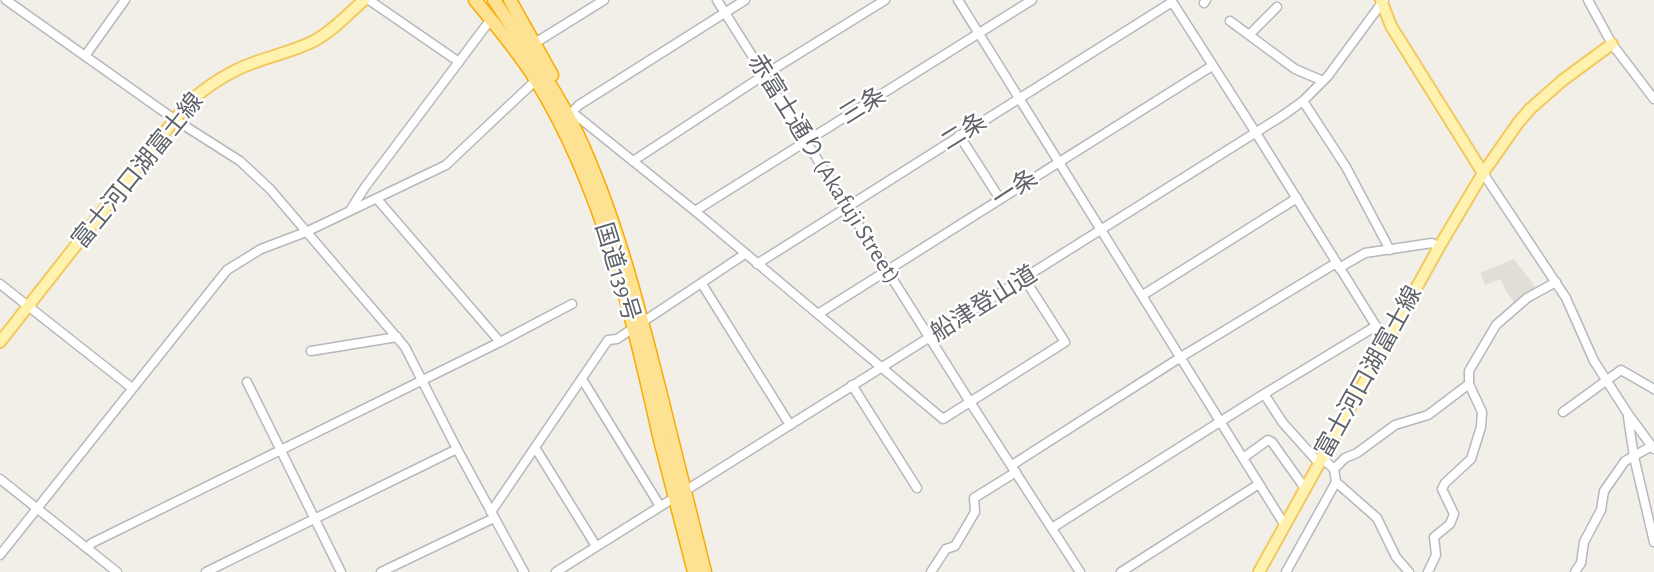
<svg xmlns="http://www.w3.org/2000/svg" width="1654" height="572" font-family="'Alegreya Sans','Noto Sans JP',sans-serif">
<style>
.education{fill:#e1ded6}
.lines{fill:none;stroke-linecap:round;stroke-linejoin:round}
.minor-casing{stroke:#b5b8bc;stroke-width:11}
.major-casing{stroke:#f2c960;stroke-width:14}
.highway-casing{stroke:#f9ab00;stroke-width:15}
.minor{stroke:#fff;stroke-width:8}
.major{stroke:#fff2af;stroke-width:10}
.highway{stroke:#fde293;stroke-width:12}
.labels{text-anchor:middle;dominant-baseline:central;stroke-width:5;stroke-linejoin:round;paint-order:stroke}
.street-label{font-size:24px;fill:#5f6368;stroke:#fff}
</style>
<rect width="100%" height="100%" fill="#f1efe8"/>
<polygon class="education" points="1514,259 1537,289 1516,304 1507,293 1500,279 1485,285 1480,273"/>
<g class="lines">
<defs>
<g id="minor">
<polyline points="6,0 174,119 240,161 270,189 405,347 457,449 524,572"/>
<polyline points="369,0 459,62"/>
<polyline points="717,0 970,402 1080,572"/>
<polyline points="745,0 579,105 572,112 695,211 943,419 1065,342 1024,278"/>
<polyline points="958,0 1284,524"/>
<polyline points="1171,0 1256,133 1376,326 1387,341"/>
<polyline points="1588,0 1612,44 1654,99"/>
<polyline points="1204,3 1206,0"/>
<polyline points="1230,21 1295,69 1323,81"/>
<polyline points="1250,34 1277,7"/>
<polyline points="535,43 604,0"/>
<polyline points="85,56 125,0"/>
<polyline points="1303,101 1346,167 1390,250"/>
<polyline points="959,135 1000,199"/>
<polyline points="633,161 764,75 885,0"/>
<polyline points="1483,173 1566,298 1594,361 1628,414 1654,449"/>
<polyline points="377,199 500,342"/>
<polyline points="351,209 365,187 491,19"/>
<polyline points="695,211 1032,0"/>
<polyline points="757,264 1172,2"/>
<polyline points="1339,268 1365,253 1432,243 1439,247"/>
<polyline points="0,284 132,388"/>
<polyline points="702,284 790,425"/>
<polyline points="1143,295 1297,198"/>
<polyline points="818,314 1212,66"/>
<polyline points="311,351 397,337"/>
<polyline points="582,379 660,506"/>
<polyline points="247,382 341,572"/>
<polyline points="852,385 917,488"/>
<polyline points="1264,394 1283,423 1318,462"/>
<polyline points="1563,412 1621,370 1654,389"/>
<polyline points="1628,417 1634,457 1654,542"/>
<polyline points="536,449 596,546"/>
<polyline points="1243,458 1268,440 1272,442 1304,487"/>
<polyline points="1012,465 1181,357 1336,263"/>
<polyline points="1334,469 1345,458 1357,453 1395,425 1428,415 1469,384 1469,371 1496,325 1527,298 1556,282"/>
<polyline points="0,479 117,572"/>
<polyline points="1336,482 1377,518 1396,557 1409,572"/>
<polyline points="491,512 608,340 617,339 745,254"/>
<polyline points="1052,528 1264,394 1376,326"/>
<polyline points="87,548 92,543 500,342 572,304"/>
<polyline points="0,555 227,270 261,249 306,232 446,165 536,80"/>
<polyline points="206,572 457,449"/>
<polyline points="381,572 494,518"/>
<polyline points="556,572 1285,114 1303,101 1328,76 1384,0"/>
<polyline points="931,572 946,549 955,546 975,512 974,498 1016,472"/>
<polyline points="1121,572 1259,484"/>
<polyline points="1286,572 1336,482 1334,469 1321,457"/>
<polyline points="1428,572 1436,555 1434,537 1450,524 1454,514 1442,489 1445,483 1471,459 1481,427 1482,412 1469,384"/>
<polyline points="1575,572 1581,563 1584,542 1601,510 1604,491 1625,461 1652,446"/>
</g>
<g id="major">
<polyline points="1381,0 1391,26 1483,173"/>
<path d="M0,342L187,104C207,86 228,72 253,63C274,55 294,51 314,41C333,31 348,14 364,0"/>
<polyline points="1259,572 1439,247 1483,173 1518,123 1530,109 1563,80 1612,44"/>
</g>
<g id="highway">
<path d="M475,0C496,26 518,51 536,80C603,189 632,316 660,440C671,484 683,528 694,572"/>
<path d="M494,0C523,44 555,87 578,135C616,217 638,304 660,391C675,451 690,512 705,572"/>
<polyline points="510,0 552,75"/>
</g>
</defs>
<use href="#minor" class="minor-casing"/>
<use href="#major" class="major-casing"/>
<use href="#highway" class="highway-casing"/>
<use href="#minor" class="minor"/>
<use href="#major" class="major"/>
<use href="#highway" class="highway"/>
</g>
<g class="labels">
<g class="street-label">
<text transform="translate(863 106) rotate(-32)">三条</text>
<text transform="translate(964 132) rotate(-32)">二条</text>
<text transform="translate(824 169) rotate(58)">赤富士通り (Akafuji Street)</text>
<text transform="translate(138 171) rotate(-51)">富士河口湖富士線</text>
<text transform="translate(1015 189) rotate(-33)">一条</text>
<text transform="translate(617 272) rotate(73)">国道139号</text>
<text transform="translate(984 304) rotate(-32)">船津登山道</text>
<text transform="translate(1369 372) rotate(-61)">富士河口湖富士線</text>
</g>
</g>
</svg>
